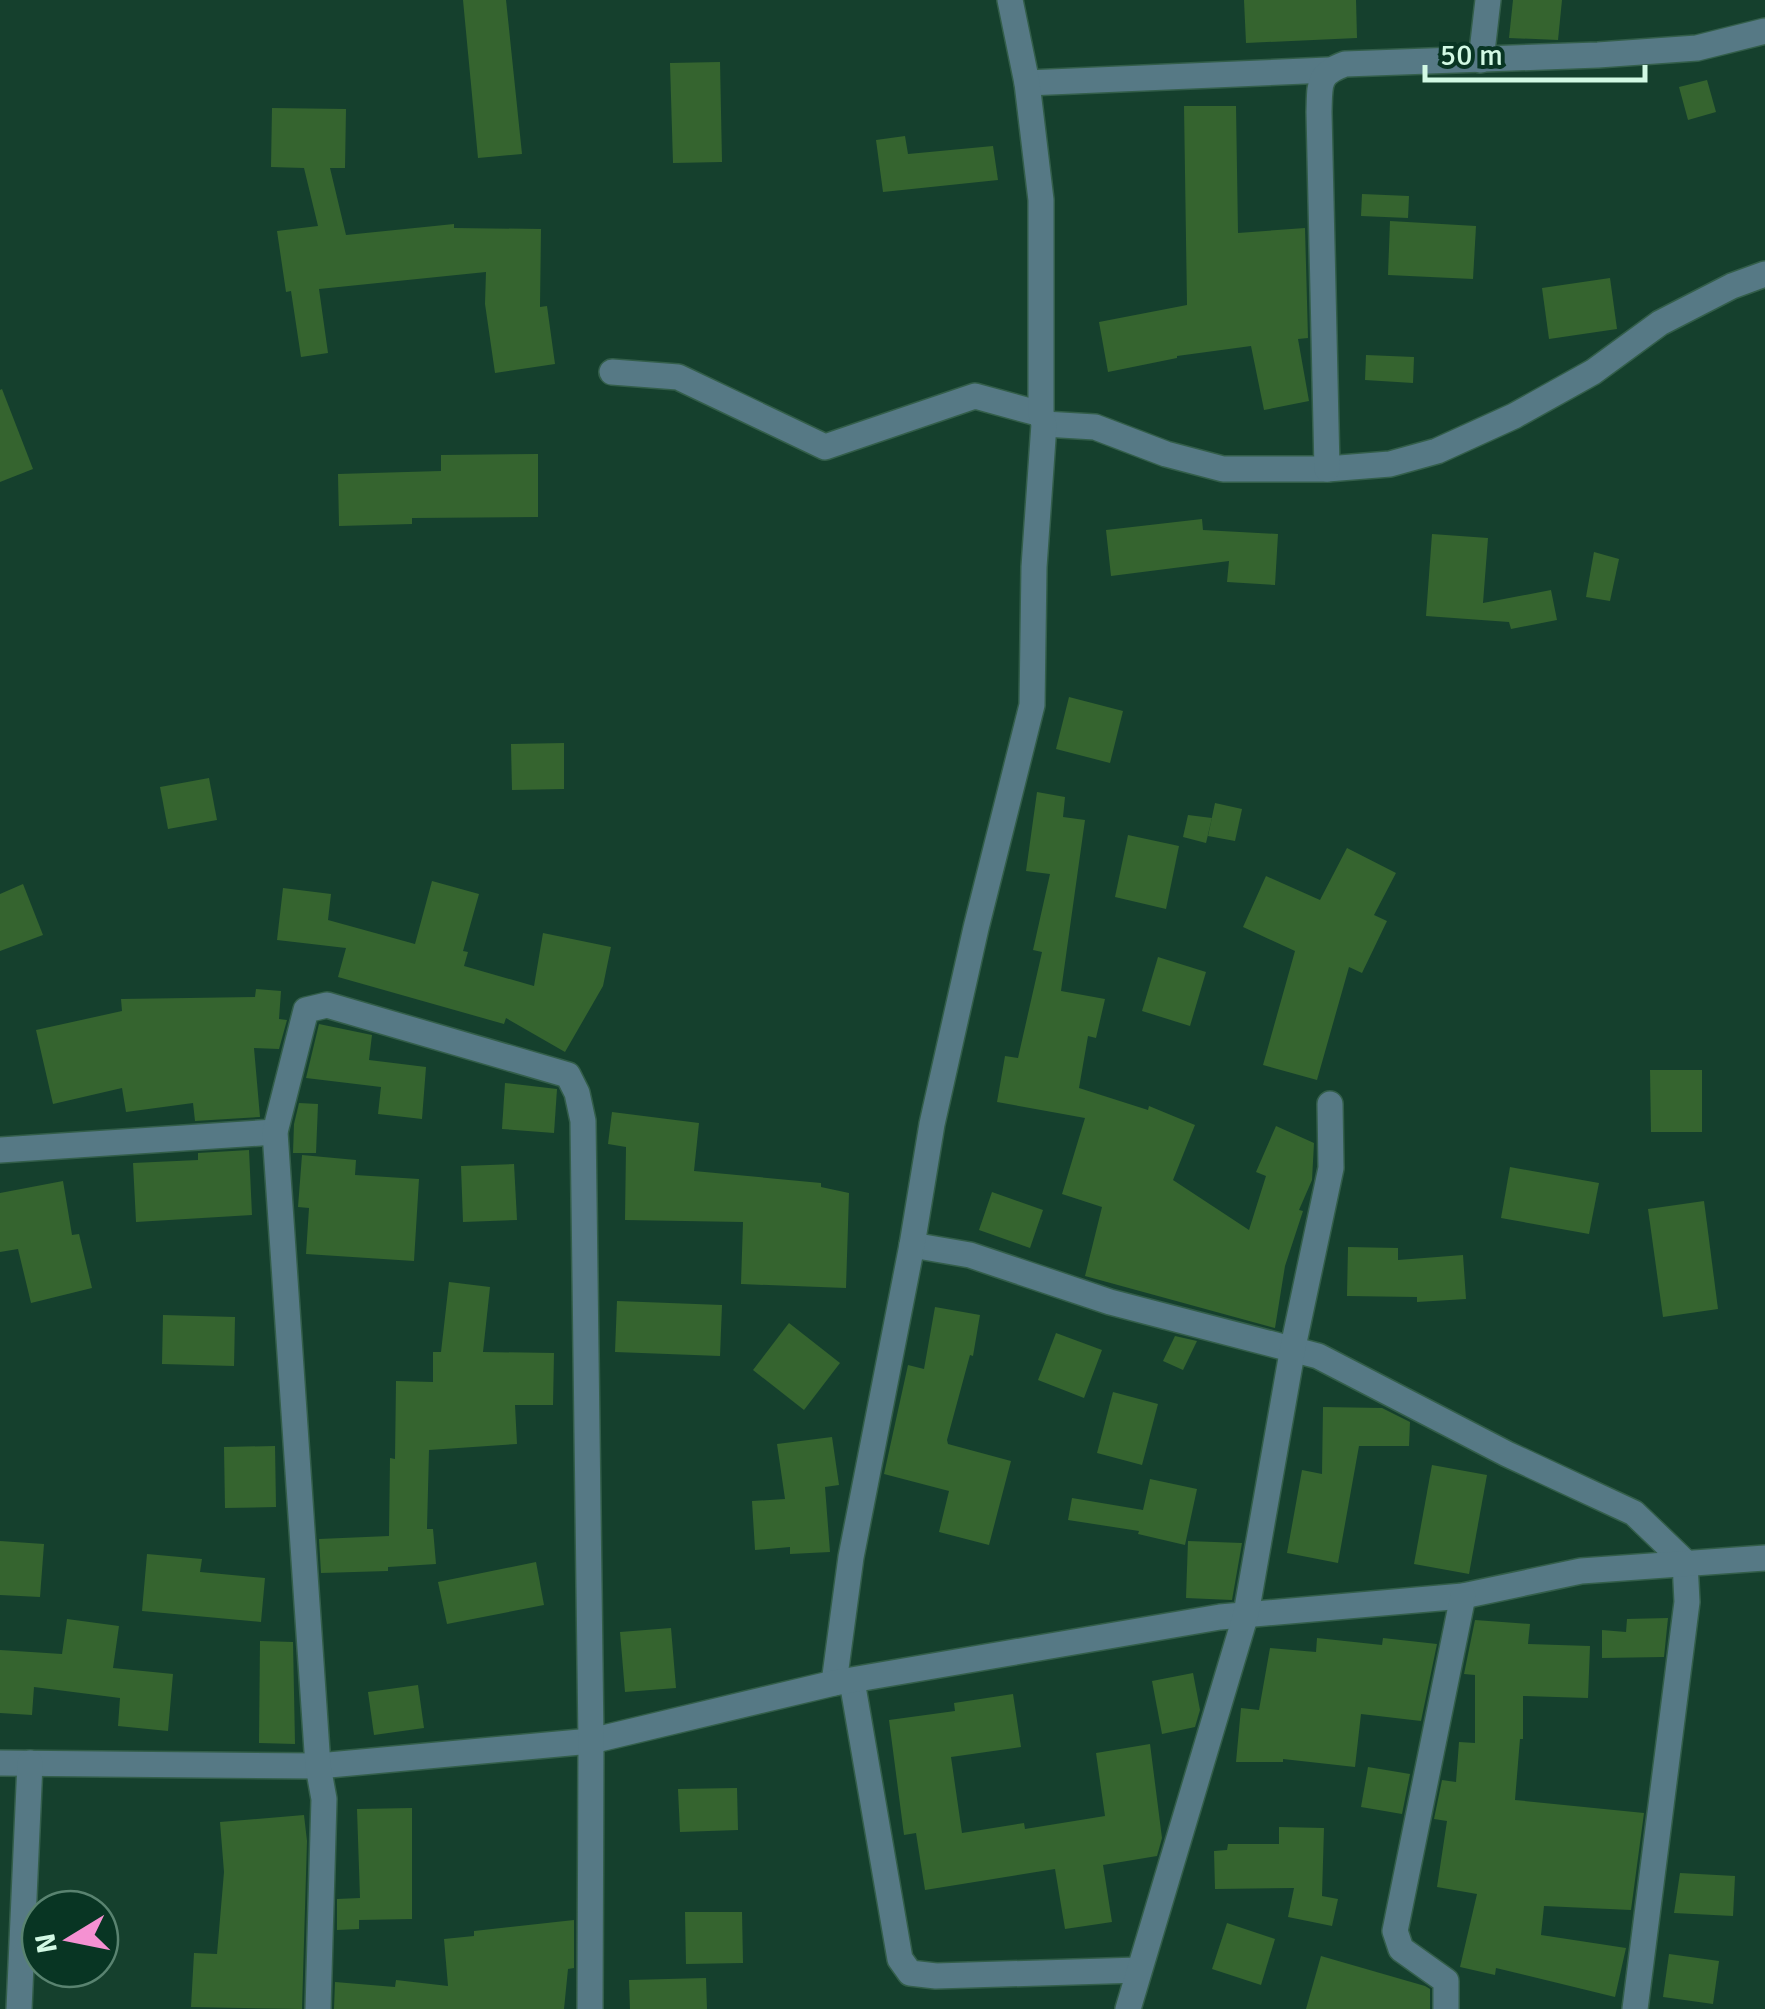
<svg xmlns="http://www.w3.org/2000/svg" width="1765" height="2009" font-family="Signika,sans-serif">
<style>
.building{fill:#35642f}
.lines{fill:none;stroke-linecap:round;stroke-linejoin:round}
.minor-casing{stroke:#335e4a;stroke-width:28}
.minor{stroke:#567985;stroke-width:25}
</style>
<rect width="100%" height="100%" fill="#15402d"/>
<g class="building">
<polygon points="463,0 506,0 522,154 478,158"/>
<polygon points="1244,0 1356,0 1357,38 1246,43"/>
<polygon points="1513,0 1562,0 1558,40 1509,38"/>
<polygon points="720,62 722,162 673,163 670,63"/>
<polygon points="1707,80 1716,112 1688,120 1679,87"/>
<polygon points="1184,106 1236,106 1238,233 1305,228 1308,338 1298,339 1309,401 1264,410 1251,346 1177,356 1177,358 1108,372 1099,322 1187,305"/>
<polygon points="272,108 346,109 345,168 330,168 346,235 454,224 454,228 541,229 540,307 547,306 555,364 495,373 485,304 486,272 319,289 328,353 301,357 291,291 286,292 277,231 318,226 304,168 271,167"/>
<polygon points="905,136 908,154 993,146 998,180 883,192 876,140"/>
<polygon points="1362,194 1409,196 1408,218 1361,216"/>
<polygon points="1390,221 1476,226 1473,279 1388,275"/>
<polygon points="1610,278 1617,329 1549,339 1542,288"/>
<polygon points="1366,355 1414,357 1413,383 1365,380"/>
<polygon points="2,389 33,469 0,482 0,390"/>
<polygon points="538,454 538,517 412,518 412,524 339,526 338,474 441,471 441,455"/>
<polygon points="1202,519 1203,530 1278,534 1275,585 1227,582 1229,561 1111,576 1106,530"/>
<polygon points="1432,534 1488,538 1483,603 1551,590 1557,620 1511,629 1509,622 1426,616"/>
<polygon points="1594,552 1619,559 1610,601 1586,597"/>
<polygon points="1069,697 1123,711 1110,763 1056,749"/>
<polygon points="564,743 564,789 512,790 511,744"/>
<polygon points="209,778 217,820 168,829 160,787"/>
<polygon points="1037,792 1065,797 1063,817 1085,820 1061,991 1105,999 1096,1038 1088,1036 1079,1088 1148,1110 1149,1106 1195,1125 1173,1180 1249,1230 1266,1176 1256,1172 1276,1126 1314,1143 1312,1180 1299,1210 1303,1211 1285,1266 1275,1328 1085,1276 1102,1207 1062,1194 1085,1118 997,1102 1005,1056 1018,1058 1042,952 1033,950 1050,874 1026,871"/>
<polygon points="1215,803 1242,809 1235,841 1208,836"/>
<polygon points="1188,815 1212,818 1206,843 1183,837"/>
<polygon points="1128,835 1179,846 1166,909 1115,897"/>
<polygon points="1347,848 1396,873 1374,915 1387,921 1362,973 1349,967 1317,1080 1263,1065 1295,951 1243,927 1266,876 1320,900"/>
<polygon points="432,881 479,894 463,951 468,952 464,966 534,986 543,933 611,947 603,986 565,1052 506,1018 504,1024 338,977 346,948 277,940 283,888 331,894 328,920 415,944"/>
<polygon points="23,884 43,935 0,951 0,894"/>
<polygon points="1158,957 1206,972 1190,1026 1142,1011"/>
<polygon points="256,989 281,991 279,1019 287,1020 279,1049 254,1048 260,1117 195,1121 193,1103 126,1112 122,1088 53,1104 36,1030 122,1011 121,999 255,997"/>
<polygon points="319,1024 372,1035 369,1060 426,1067 422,1119 378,1114 381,1087 306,1078"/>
<polygon points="1650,1070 1702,1070 1702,1132 1651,1132"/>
<polygon points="505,1083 557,1089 554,1133 502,1129"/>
<polygon points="299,1103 318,1104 316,1153 293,1153 294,1124"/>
<polygon points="612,1112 699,1123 694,1171 821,1183 821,1187 849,1193 846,1288 741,1284 743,1222 625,1220 626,1147 608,1144"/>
<polygon points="249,1150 252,1215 136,1222 133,1163 198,1160 198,1153"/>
<polygon points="302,1155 356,1160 355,1175 419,1179 414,1261 306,1254 309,1208 298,1207"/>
<polygon points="514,1164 517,1220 463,1222 461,1166"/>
<polygon points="1510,1167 1599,1183 1589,1234 1501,1218"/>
<polygon points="63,1181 72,1235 79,1234 92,1288 31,1303 18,1249 0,1252 0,1193"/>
<polygon points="992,1192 1043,1210 1030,1248 979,1230"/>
<polygon points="1704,1201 1718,1309 1663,1317 1648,1209"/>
<polygon points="1348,1247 1398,1248 1398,1260 1463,1255 1466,1299 1417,1302 1417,1297 1347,1296"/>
<polygon points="449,1282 490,1287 483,1352 554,1353 553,1405 515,1405 517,1444 429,1450 427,1529 433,1529 436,1564 388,1567 388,1571 321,1573 319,1539 389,1536 390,1458 395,1459 396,1381 433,1382 433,1352 441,1352"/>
<polygon points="617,1301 722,1305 720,1356 615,1352"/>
<polygon points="935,1307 980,1315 973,1356 970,1355 947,1440 948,1444 1011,1461 989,1545 939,1532 949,1491 884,1474 908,1365 924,1369"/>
<polygon points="163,1315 235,1317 234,1366 162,1364"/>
<polygon points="789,1323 840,1363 804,1410 753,1370"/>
<polygon points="1056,1333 1102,1350 1084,1398 1038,1380"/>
<polygon points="1175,1336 1197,1341 1183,1370 1163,1361"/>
<polygon points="1113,1392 1158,1404 1142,1465 1097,1453"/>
<polygon points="1323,1407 1382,1408 1410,1422 1409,1446 1359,1446 1338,1563 1287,1553 1302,1470 1322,1474"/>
<polygon points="832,1437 839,1485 825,1487 830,1552 790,1554 790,1547 755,1550 752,1501 785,1499 777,1444"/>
<polygon points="275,1446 276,1507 225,1508 224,1447"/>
<polygon points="1432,1465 1487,1475 1469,1574 1414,1564"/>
<polygon points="1150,1479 1197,1489 1185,1545 1138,1534 1139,1531 1068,1520 1072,1498 1143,1510"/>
<polygon points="0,1541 44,1544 40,1597 0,1595"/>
<polygon points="1188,1541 1242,1543 1232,1600 1186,1598"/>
<polygon points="147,1554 202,1559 200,1572 265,1578 261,1622 142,1611"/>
<polygon points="536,1562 544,1605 447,1624 438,1582"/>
<polygon points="1668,1618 1664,1657 1602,1658 1602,1630 1626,1632 1627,1619"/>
<polygon points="67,1619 119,1626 113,1668 173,1674 168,1731 118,1726 120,1698 34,1687 32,1715 0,1713 0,1650 62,1654"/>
<polygon points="1475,1620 1530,1624 1528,1644 1590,1646 1588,1698 1523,1696 1523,1739 1520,1739 1515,1800 1644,1813 1631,1910 1544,1906 1541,1935 1626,1948 1615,1997 1496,1968 1495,1975 1460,1967 1477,1894 1437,1887 1447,1821 1434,1819 1442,1780 1456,1782 1459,1742 1475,1743 1475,1675 1464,1674"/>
<polygon points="671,1628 676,1688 625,1692 620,1632"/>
<polygon points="1317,1638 1382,1645 1383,1638 1437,1644 1421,1721 1361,1714 1355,1767 1283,1759 1283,1762 1236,1762 1241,1708 1259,1710 1270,1648 1316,1652"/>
<polygon points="260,1641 293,1642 295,1744 259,1743"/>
<polygon points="1193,1673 1200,1710 1195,1727 1162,1734 1152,1681"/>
<polygon points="418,1685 424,1728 374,1735 368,1692"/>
<polygon points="1013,1694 1021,1747 951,1757 962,1833 1024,1823 1025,1829 1105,1816 1096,1753 1150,1744 1162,1838 1157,1856 1103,1865 1112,1922 1065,1929 1055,1869 925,1890 916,1833 904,1835 889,1720 955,1711 954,1703"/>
<polygon points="1368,1767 1410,1774 1402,1814 1361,1807"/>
<polygon points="737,1788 738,1830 680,1832 678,1789"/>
<polygon points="412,1808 412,1919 359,1920 359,1929 337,1930 337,1899 360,1898 357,1809"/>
<polygon points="304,1815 307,1841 302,2009 191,2007 194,1953 217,1954 224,1872 220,1822"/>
<polygon points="1279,1827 1324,1828 1322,1896 1338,1899 1332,1926 1288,1917 1294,1888 1215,1889 1214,1851 1227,1850 1228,1844 1279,1844"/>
<polygon points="1680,1873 1735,1876 1733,1916 1674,1913"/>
<polygon points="685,1912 742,1912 743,1963 686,1964"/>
<polygon points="574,1920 574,1968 568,1969 564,2009 334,2009 335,1982 395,1987 396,1980 448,1986 444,1939 474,1936 474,1931"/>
<polygon points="1227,1923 1275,1939 1261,1985 1212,1969"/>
<polygon points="1669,1954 1719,1961 1713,2004 1663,1997"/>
<polygon points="1321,1956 1425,1986 1430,1989 1430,2009 1306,2009"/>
<polygon points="706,1978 707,2009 630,2009 629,1980"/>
</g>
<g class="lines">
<defs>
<g id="minor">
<polyline points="1481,60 1488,0"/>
<polyline points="1027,83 1328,70"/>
<polyline points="612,372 678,377 825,447 975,396 1041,414"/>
<polyline points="1044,424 1095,427 1166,454 1223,469 1327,469 1390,464 1437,451 1514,416 1593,372 1660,323 1732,286 1765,274"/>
<path d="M1327,469L1319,112C1320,84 1317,74 1345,64L1598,55L1697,48L1765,31"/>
<polyline points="0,1150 275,1132"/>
<polyline points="912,1245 970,1255 1110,1302 1318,1356 1507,1454 1634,1513 1685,1562 1687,1602 1635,2009"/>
<polyline points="852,1681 900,1959 910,1973 936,1976 1139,1970"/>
<polyline points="834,1683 851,1557 912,1245 932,1124 976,928 1032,705 1034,567 1044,424 1041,414 1041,200 1027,83 1010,0"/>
<polyline points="0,1763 318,1766 591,1741 834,1683 1220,1617 1463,1596 1581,1571 1765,1558"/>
<polyline points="19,2009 30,1763"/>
<polyline points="318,2009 324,1799 318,1766 275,1132 306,1010 327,1005 568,1075 577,1093 583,1121 591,1741 590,2009"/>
<polyline points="1128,2009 1246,1614 1293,1347 1331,1168 1330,1104"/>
<polyline points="1446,2009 1446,1981 1401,1949 1395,1931 1463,1596"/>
</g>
</defs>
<use href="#minor" class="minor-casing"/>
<use href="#minor" class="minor"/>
</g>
<g transform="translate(70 1939) rotate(260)"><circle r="48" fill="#083523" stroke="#598370" stroke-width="2.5"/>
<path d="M0-8L18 38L0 25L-18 38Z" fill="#f591d2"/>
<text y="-15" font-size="28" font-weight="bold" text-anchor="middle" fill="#d2f9e4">N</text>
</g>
<path d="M1425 65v15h220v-15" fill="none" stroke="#d2f9e4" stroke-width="5"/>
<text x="1440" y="65" font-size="30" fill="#d2f9e4" stroke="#083523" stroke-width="8" paint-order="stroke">50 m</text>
</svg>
